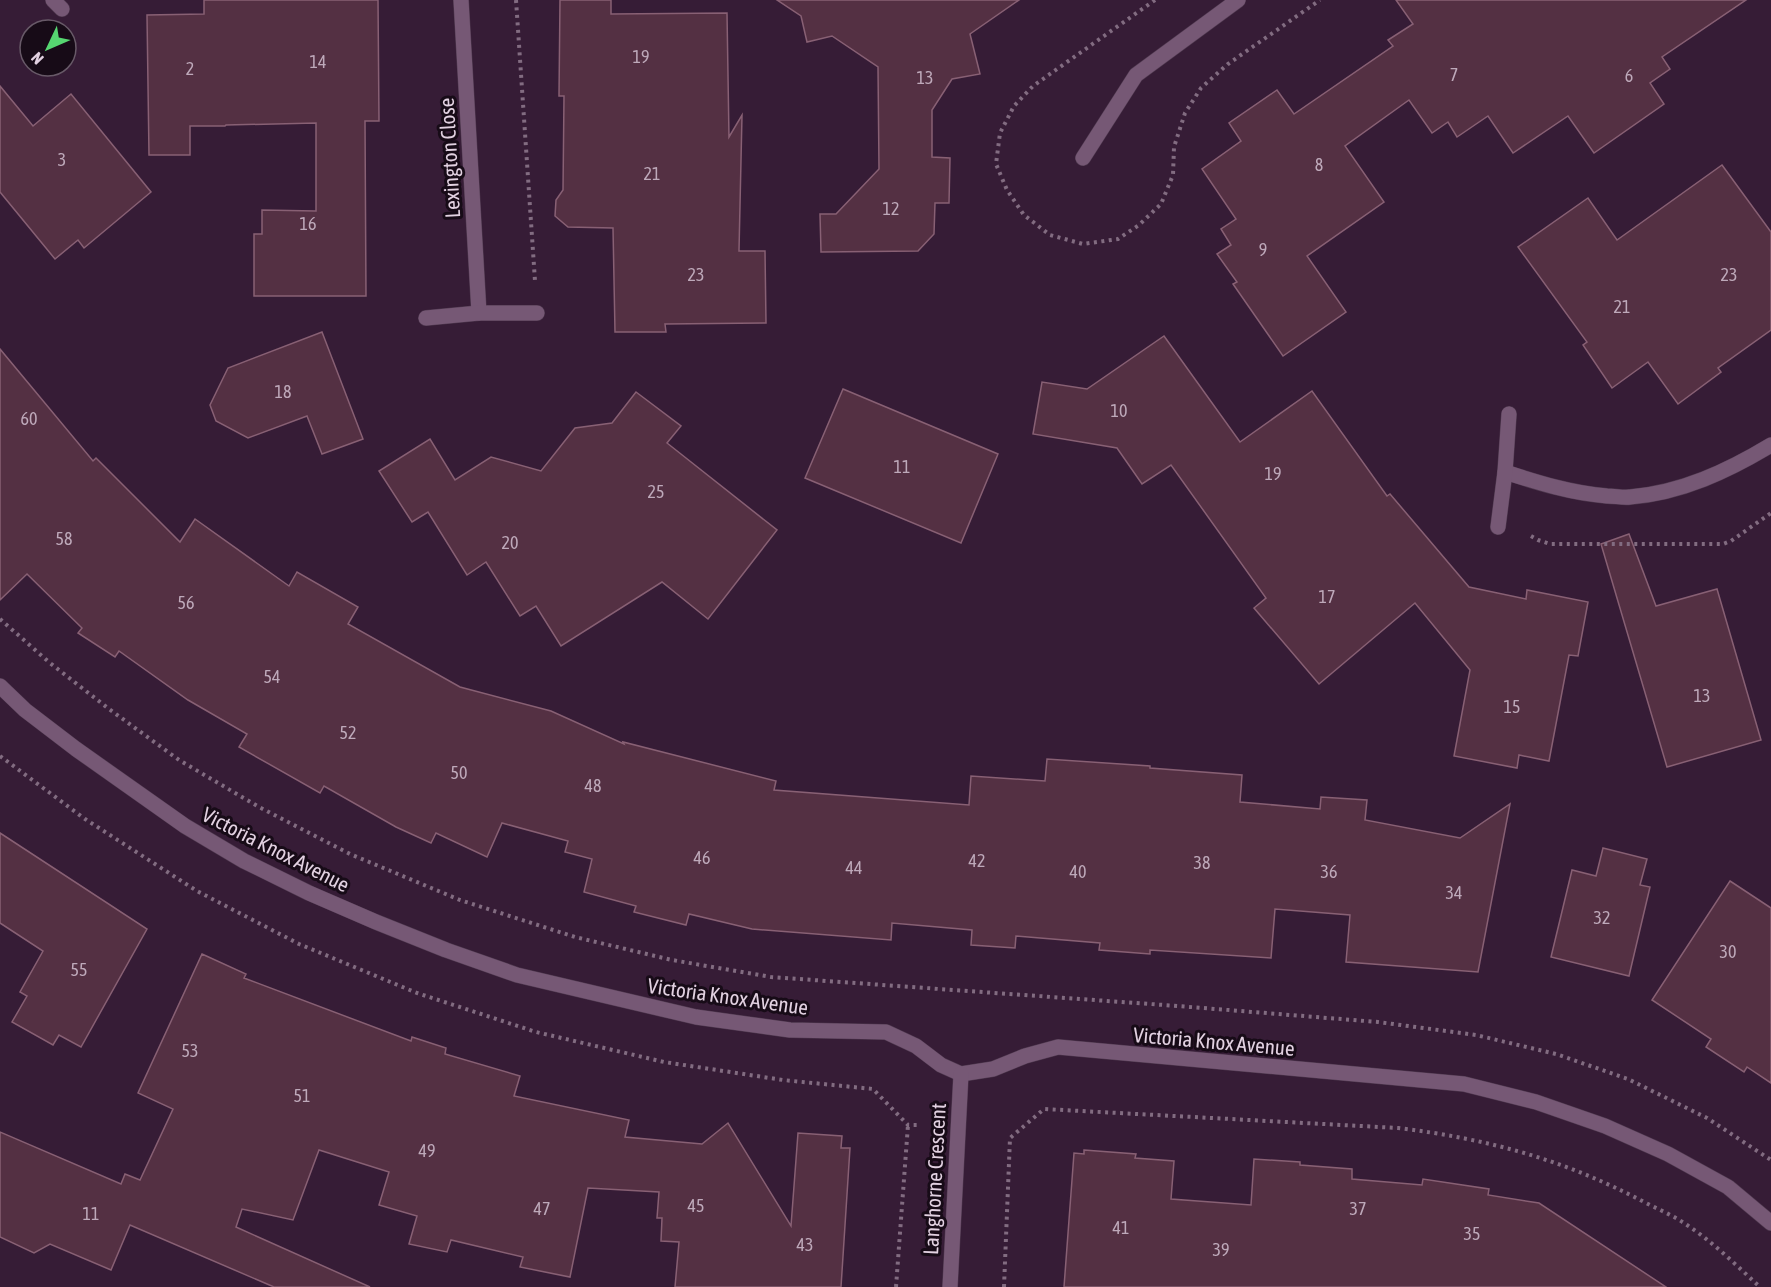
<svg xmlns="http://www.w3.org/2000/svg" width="1771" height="1287" font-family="'Asap Condensed',sans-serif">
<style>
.building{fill:#543043;stroke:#886074;stroke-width:1.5}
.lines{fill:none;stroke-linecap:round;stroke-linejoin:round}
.street-casing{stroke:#503a50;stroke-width:16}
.path{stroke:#826c81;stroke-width:4;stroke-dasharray:3 4.5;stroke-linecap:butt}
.street{stroke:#765875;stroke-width:15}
.labels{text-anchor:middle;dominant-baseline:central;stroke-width:6;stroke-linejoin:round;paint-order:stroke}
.number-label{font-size:18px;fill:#bea9ba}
.street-label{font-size:21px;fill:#e2d1e1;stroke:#170b17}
</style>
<rect width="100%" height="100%" fill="#361c36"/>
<g class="building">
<polygon points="204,0 378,0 379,121 365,121 366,296 254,296 254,234 262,234 262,210 316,211 316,123 226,125 225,126 190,126 190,155 149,155 147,15 204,14"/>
<polygon points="560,0 611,0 611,14 727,13 729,137 742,115 739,251 765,251 766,323 665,324 666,332 615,332 613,228 568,227 555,216 556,200 563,190 564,96 559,96"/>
<polygon points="777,0 1019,0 970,34 980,74 952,79 932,110 932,157 950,158 949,203 935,203 934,234 918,251 821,252 820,214 836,214 879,169 878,67 832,36 807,42 801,16"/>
<polygon points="1396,0 1746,0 1662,57 1670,69 1650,83 1664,104 1594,153 1568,116 1513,153 1488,116 1457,137 1448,122 1432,133 1409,100 1345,146 1384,202 1307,256 1346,312 1283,356 1233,284 1237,282 1217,254 1231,245 1221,229 1236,219 1202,169 1241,141 1229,123 1277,90 1294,114 1393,46 1388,40 1413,24"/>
<polygon points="0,86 33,126 71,94 151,192 84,248 78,240 55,259 0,192"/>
<polygon points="1722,165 1771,232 1771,330 1718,368 1721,372 1678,404 1648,362 1612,388 1583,345 1587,342 1518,247 1588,198 1617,240"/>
<polygon points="322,332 363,439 322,454 307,416 248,438 216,421 210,405 228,368"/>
<polygon points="1164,336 1240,442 1312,391 1387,496 1390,494 1469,587 1526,599 1527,590 1588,602 1578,656 1569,655 1549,761 1519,755 1517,768 1454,756 1470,670 1415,603 1319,684 1254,608 1266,598 1171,465 1142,484 1117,448 1033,434 1042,382 1087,389"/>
<polygon points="0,349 93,461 96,458 180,542 195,519 289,586 297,572 358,607 348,624 460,687 551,711 624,744 623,742 776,781 774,790 969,805 971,776 1045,781 1047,759 1150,766 1150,768 1242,775 1240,802 1320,809 1321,797 1367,800 1365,820 1460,838 1510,804 1478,972 1346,962 1350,915 1275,909 1271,958 1150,950 1150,954 1099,950 1100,943 1016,936 1015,948 971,945 972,930 892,923 891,940 752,929 689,914 686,925 634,912 636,906 584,892 592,859 565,852 568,841 502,823 487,857 436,833 431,843 396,827 324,786 320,793 239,747 247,734 188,700 119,651 115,657 78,633 82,628 27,574 0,600"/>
<polygon points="843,389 998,454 961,543 805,478"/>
<polygon points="636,392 681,426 667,443 777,530 708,619 662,582 561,646 536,606 520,616 486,562 467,575 428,512 412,522 379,471 430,439 455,480 491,457 541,471 575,428 612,423"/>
<polygon points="1629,534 1656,606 1717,589 1761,740 1667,767 1601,544"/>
<polygon points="0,833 147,929 81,1047 59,1035 53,1045 12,1022 27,996 20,992 43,951 0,923"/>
<polygon points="1603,848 1647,859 1640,885 1650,887 1629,976 1551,957 1572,870 1596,876"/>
<polygon points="1730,881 1771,908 1771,1083 1747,1067 1744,1072 1706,1047 1711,1039 1652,1000"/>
<polygon points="202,954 246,974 244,978 411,1041 412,1037 446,1048 445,1054 520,1076 514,1096 629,1120 625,1137 702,1144 728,1123 791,1226 798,1133 842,1136 841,1148 850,1148 841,1287 675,1287 679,1242 661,1241 662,1218 657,1218 659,1192 588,1188 570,1277 520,1267 523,1257 451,1240 447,1252 409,1244 417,1216 379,1205 389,1172 319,1150 293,1220 242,1209 236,1227 370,1287 274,1287 130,1225 111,1270 50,1244 34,1253 0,1237 0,1132 121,1184 125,1174 140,1180 173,1109 138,1093"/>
<polygon points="1084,1150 1136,1154 1135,1158 1174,1161 1171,1199 1251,1205 1254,1159 1300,1162 1300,1165 1352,1169 1352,1179 1422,1185 1423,1179 1489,1189 1488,1195 1539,1203 1666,1287 1064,1287 1074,1153 1084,1154"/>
</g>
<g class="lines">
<defs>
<g id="street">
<polyline points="53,0 62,9"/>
<polyline points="461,0 479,313"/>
<polyline points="1083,158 1136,75 1238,0"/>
<polyline points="426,318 479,313 537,313"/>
<path d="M1505,472C1539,483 1571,493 1607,496C1615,496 1623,498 1630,497C1681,493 1728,471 1771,445"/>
<polyline points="1498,527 1505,472 1509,414"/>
<polyline points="0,686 25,710 76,749 185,826 244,861 309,893 376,922 446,950 517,975 696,1017 790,1030 886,1032 916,1046 941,1065 961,1074 993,1069 1025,1056 1058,1047 1464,1084 1536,1102 1605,1126 1668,1154 1728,1187 1771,1223"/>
<polyline points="950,1287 961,1074"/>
</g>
</defs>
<use href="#street" class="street-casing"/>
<g class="path">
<polyline points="516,0 535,281"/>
<polyline points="1155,0 1033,86 1014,106 1000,133 996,164 1007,190 1024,215 1050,235 1083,244 1118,239 1139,225 1161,204 1173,175 1174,147 1185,113 1201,88 1228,64 1320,0"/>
<polyline points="1531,536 1538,540 1550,544 1723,544 1731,541 1771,513"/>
<polyline points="0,619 50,663 109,709 179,760 259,807 350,854 460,900 575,937 672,960 771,977 1178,1006 1378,1022 1476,1035 1556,1054 1628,1079 1707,1118 1771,1160"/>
<polyline points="0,756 85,819 197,891 299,944 417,993 536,1032 664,1062 783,1080 873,1089 908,1125 918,1125"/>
<polyline points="896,1287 908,1125"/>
<path d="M1004,1287L1010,1138L1044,1109L1398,1128C1489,1139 1565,1160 1646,1203C1660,1210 1674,1216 1687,1225C1713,1242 1737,1266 1760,1287"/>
</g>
<use href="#street" class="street"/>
</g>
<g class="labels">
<g class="number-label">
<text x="641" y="56">19</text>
<text x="318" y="61">14</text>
<text x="190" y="68">2</text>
<text x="1454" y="74">7</text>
<text x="1629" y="75">6</text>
<text x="925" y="77">13</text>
<text x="62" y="159">3</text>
<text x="1319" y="164">8</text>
<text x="652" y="173">21</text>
<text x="891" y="208">12</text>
<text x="308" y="223">16</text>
<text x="1263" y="249">9</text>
<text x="696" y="274">23</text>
<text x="1729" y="274">23</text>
<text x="1622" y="306">21</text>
<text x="283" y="391">18</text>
<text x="1119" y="410">10</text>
<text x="29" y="418">60</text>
<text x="902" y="466">11</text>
<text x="1273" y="473">19</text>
<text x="656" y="491">25</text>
<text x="64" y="538">58</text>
<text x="510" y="542">20</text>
<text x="1327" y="596">17</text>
<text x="186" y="602">56</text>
<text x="272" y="676">54</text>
<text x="1702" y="695">13</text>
<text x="1512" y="706">15</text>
<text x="348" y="732">52</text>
<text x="459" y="772">50</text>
<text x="593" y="785">48</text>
<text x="702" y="857">46</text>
<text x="977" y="860">42</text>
<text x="1202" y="862">38</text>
<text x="854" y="867">44</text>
<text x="1078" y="871">40</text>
<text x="1329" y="871">36</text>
<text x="1454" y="892">34</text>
<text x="1602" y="917">32</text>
<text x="1728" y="951">30</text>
<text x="79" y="969">55</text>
<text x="190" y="1050">53</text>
<text x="302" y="1095">51</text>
<text x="427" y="1150">49</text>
<text x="696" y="1205">45</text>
<text x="542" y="1208">47</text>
<text x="1358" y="1208">37</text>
<text x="91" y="1213">11</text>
<text x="1121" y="1227">41</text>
<text x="1472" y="1233">35</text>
<text x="805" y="1244">43</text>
<text x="1221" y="1249">39</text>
</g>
<g class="street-label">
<text transform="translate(449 158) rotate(-93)">Lexington Close</text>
<text transform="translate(276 849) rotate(27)">Victoria Knox Avenue</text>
<text transform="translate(728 996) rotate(8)">Victoria Knox Avenue</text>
<text transform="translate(1214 1041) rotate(5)">Victoria Knox Avenue</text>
<text transform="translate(934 1179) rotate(-87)">Langhorne Crescent</text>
</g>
</g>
<g transform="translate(48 48) rotate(226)"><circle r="28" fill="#170b17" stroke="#685a68" stroke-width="1.5"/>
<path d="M0-4.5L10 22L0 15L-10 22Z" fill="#56d671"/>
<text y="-9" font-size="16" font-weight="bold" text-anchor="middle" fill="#e2d1e1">N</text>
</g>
</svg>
